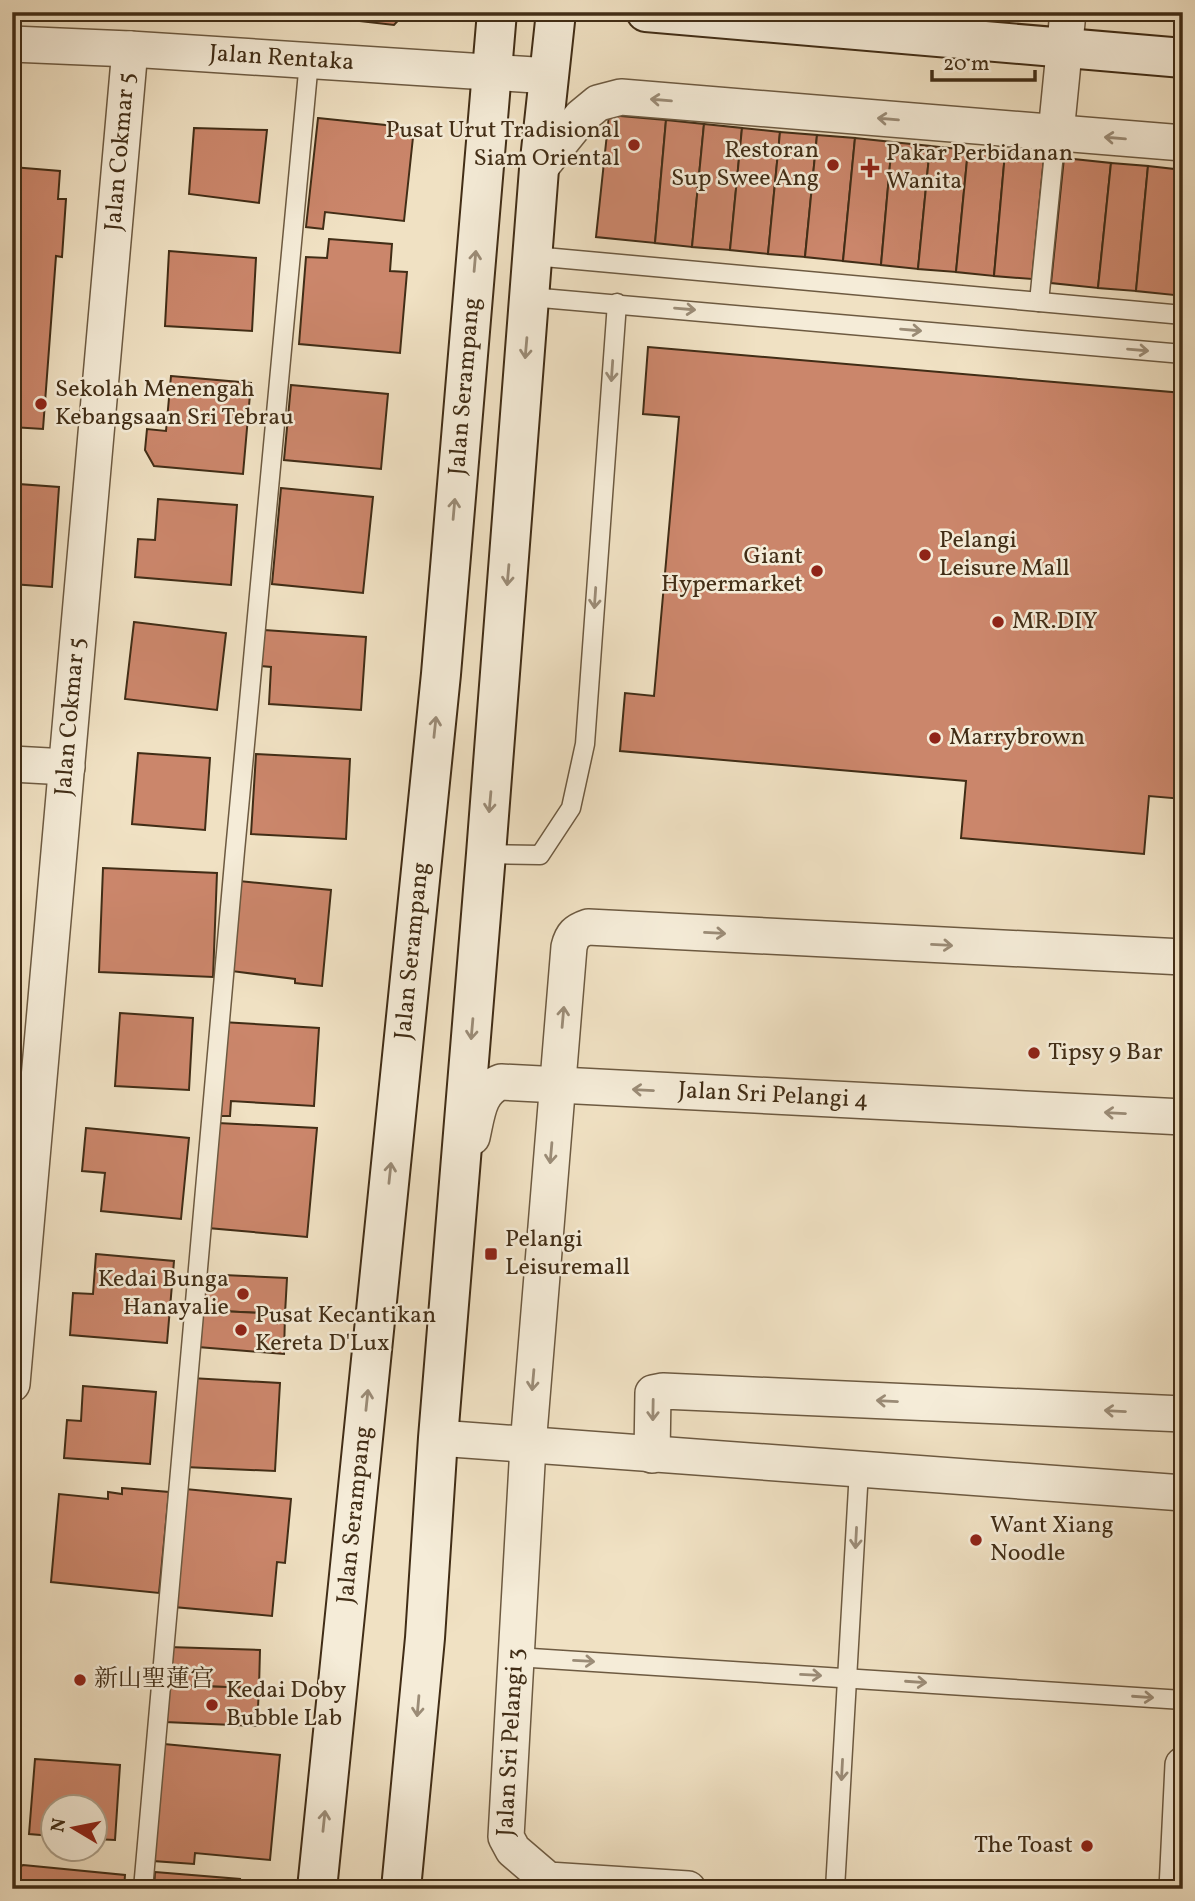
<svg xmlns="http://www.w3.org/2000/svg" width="1195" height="1901" font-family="Vollkorn,'Noto Serif SC',serif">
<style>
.building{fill:#cb866b;stroke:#412d16;stroke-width:2}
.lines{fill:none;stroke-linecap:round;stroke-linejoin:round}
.lane-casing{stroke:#6d5a41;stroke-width:21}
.street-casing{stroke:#6d5a41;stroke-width:38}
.secondary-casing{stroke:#412d16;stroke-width:42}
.lane{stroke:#f5ecd8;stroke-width:18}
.street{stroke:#f5ecd8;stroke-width:35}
.secondary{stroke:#f5ecd8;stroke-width:38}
.oneway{stroke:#9b8c77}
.poi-dot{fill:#8f2418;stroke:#f5ecd8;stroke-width:2.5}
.labels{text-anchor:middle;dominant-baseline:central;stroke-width:5;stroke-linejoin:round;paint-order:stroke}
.street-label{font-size:24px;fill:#412d16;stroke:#f5ecd8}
.poi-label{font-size:24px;fill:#412d16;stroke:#f5ecd8;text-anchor:start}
</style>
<rect width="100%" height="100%" fill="#f0e1c3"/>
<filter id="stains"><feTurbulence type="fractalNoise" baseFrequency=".00286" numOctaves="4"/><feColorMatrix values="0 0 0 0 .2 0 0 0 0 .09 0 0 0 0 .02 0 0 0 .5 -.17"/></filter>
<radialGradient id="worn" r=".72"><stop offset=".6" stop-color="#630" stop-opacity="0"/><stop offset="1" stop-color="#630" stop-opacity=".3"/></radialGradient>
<g class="building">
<polygon points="308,12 406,12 394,25 308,15"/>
<polygon points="609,115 666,120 655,243 596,237"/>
<polygon points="318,118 414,128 404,221 325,212 323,229 306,227"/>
<polygon points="666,120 704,124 692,247 655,243"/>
<polygon points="704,124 742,128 730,250 692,247"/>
<polygon points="194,128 267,130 259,203 189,194"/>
<polygon points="742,128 780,132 768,254 730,250"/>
<polygon points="780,132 817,135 805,257 768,254"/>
<polygon points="817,135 855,138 843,261 805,257"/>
<polygon points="855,138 892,142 881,265 843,261"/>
<polygon points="892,142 930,146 918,269 881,265"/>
<polygon points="930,146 968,150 956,272 918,269"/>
<polygon points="968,150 1005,153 994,276 956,272"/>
<polygon points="1005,153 1044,157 1032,279 994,276"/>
<polygon points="1064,158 1111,163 1098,288 1051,283"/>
<polygon points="1111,163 1148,166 1136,291 1098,288"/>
<polygon points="1148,166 1183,170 1183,203 1174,295 1136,291"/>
<polygon points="12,167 60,171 58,199 66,199 62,257 56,256 43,429 12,427"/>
<polygon points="1183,203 1183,296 1174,295"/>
<polygon points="329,239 392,244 390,271 407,272 400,353 299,344 306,257 327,258"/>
<polygon points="169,251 256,258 252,331 165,326"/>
<polygon points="648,347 1183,393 1183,799 1149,796 1144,854 961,838 966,781 620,751 625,693 654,696 679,417 643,414"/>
<polygon points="171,376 251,383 243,474 154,466 145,450 147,429 166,431"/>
<polygon points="291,385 388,394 381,469 284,460"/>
<polygon points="12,459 21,460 19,484 59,487 52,587 12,584"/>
<polygon points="281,488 373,497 363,593 272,584"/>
<polygon points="158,499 237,505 231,585 135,577 138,539 155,540"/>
<polygon points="134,622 226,633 217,710 125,699"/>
<polygon points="264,630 366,637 361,710 269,704 271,667 261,666"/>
<polygon points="138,753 210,758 205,830 132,824"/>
<polygon points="256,754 350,759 346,839 251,834"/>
<polygon points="103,868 217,873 213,977 99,972"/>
<polygon points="239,881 331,890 322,986 295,983 295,979 231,971"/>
<polygon points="120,1013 193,1018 189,1090 115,1086"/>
<polygon points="222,1022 319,1028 314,1106 231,1101 230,1116 216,1116"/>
<polygon points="218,1123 317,1128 307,1237 208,1228"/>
<polygon points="86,1128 189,1138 181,1219 101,1211 105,1173 82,1171"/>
<polygon points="96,1254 174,1261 167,1343 70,1335 73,1293 93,1294"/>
<polygon points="201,1274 287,1278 285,1314 199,1310"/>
<polygon points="199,1310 285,1314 284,1354 198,1347"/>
<polygon points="191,1378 280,1383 275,1471 185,1467"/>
<polygon points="83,1386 156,1392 150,1464 64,1458 67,1420 81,1421"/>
<polygon points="122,1488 169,1492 159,1593 51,1582 59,1494 108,1499 108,1492 122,1494"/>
<polygon points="185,1489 291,1499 285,1563 277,1562 272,1616 174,1607"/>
<polygon points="168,1647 260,1650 259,1688 167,1685"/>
<polygon points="167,1685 259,1688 257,1726 165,1722"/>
<polygon points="164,1744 280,1755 270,1860 195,1853 194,1864 153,1861"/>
<polygon points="35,1759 120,1765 115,1840 94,1839 94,1806 52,1806 52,1836 29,1834"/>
<polygon points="23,1865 125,1875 124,1889 12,1889 12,1873"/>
<polygon points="155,1872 240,1879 239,1889 154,1889"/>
</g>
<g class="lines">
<defs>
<g id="lane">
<polyline points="533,256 1183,315"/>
<polyline points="530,297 1183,354"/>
<polyline points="1039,302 1056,133"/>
<polyline points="486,854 540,855 571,808 585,744 617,303"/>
<polyline points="516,1657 1183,1700"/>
<polyline points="143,1889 235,851 309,61"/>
<polyline points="835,1889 859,1470"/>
</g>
<g id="street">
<path id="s1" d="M12,44L130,49L550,76"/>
<polyline points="1056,133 1068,12"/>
<polyline points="539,169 581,117 598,103 621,97 1183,143"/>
<polyline points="12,764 67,767"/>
<path id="s2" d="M472,1137C477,1116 478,1090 501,1082L1183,1117"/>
<path id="s3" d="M12,1384L130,49"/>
<polyline points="438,1438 1183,1493"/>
<polyline points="652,1455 653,1393 663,1391 1183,1414"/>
<path id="s4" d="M688,1889L548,1880L513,1850L506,1837L528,1446L569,947C572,935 576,931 588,927L1183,957"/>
<polyline points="1177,1889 1183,1765"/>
</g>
<g id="secondary">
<polyline points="646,12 1183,58"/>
<path id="s5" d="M317,1889L441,674L497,12"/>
<polyline points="401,1889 425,1638 438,1438 486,854 539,169 556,12"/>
</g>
</defs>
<use href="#lane" class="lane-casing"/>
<use href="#street" class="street-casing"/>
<use href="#secondary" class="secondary-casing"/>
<use href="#lane" class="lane"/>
<use href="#street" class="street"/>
<use href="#secondary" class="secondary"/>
</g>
<defs><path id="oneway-shaft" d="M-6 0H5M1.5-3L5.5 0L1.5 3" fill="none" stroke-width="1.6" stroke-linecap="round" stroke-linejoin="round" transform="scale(1.75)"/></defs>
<g class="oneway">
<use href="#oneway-shaft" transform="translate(661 100) rotate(-175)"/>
<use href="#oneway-shaft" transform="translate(888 119) rotate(-175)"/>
<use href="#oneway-shaft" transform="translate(1115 138) rotate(-175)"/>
<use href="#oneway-shaft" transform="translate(475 261) rotate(-85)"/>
<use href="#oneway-shaft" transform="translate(685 309) rotate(5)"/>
<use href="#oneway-shaft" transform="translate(911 330) rotate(5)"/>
<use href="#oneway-shaft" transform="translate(526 348) rotate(95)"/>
<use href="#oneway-shaft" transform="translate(1138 350) rotate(5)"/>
<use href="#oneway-shaft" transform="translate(612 371) rotate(94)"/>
<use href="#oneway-shaft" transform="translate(454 509) rotate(-85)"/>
<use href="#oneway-shaft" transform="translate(508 575) rotate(95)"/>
<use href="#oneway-shaft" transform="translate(595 598) rotate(94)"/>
<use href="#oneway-shaft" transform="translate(435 727) rotate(-84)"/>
<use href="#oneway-shaft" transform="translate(490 802) rotate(95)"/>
<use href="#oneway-shaft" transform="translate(715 933) rotate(3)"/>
<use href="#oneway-shaft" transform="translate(942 945) rotate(3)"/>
<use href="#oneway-shaft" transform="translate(563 1017) rotate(-85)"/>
<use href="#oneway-shaft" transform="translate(472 1029) rotate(95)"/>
<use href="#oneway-shaft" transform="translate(643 1090) rotate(-177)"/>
<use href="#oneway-shaft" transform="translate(1115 1113) rotate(-177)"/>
<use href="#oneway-shaft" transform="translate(551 1153) rotate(95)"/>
<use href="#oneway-shaft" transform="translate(390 1173) rotate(-84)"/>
<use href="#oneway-shaft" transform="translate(533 1380) rotate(95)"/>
<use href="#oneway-shaft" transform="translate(367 1400) rotate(-84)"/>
<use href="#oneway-shaft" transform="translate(887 1401) rotate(-177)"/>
<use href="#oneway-shaft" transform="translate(653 1410) rotate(91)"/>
<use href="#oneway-shaft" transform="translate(1115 1411) rotate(-177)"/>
<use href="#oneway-shaft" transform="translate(856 1538) rotate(93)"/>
<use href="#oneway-shaft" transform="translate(584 1661) rotate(3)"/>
<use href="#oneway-shaft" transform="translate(811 1675) rotate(3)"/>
<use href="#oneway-shaft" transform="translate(916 1682) rotate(4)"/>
<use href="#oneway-shaft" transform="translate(1143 1697) rotate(4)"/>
<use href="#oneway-shaft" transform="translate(418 1706) rotate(95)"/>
<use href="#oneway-shaft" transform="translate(842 1770) rotate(93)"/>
<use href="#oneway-shaft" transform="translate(324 1821) rotate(-84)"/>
</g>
<g class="poi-dot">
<circle cx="634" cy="145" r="7"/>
<circle cx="833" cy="165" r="7"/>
<path d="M866.5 157.5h7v7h7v7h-7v7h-7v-7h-7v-7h7z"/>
<circle cx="41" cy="404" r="7"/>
<circle cx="925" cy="555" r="7"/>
<circle cx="817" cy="571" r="7"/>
<circle cx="998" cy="622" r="7"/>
<circle cx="935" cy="738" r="7"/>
<circle cx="1034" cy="1053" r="7"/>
<rect x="484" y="1247" width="14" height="14" rx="3.5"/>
<circle cx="243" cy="1294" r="7"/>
<circle cx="241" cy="1330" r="7"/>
<circle cx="976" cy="1540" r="7"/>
<circle cx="80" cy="1680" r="7"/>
<circle cx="212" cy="1705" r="7"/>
<circle cx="1087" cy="1846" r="7"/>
</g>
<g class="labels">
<g class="street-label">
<text stroke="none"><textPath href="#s1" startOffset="270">Jalan Rentaka</textPath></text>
<text stroke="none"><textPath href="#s3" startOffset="1237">Jalan Cokmar 5</textPath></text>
<text stroke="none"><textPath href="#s5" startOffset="1510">Jalan Serampang</textPath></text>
<text stroke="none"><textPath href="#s3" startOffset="670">Jalan Cokmar 5</textPath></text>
<text stroke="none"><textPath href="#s5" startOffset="943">Jalan Serampang</textPath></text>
<text stroke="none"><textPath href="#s2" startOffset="338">Jalan Sri Pelangi 4</textPath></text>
<text stroke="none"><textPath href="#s5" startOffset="376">Jalan Serampang</textPath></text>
<text stroke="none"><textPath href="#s4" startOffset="296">Jalan Sri Pelangi 3</textPath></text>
</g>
<g class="poi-label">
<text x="620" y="131" text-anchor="end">Pusat Urut Tradisional<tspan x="620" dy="28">Siam Oriental</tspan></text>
<text x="819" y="151" text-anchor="end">Restoran<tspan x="819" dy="28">Sup Swee Ang</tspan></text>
<text x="886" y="154">Pakar Perbidanan<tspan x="886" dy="28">Wanita</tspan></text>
<text x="55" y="390">Sekolah Menengah<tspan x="55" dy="28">Kebangsaan Sri Tebrau</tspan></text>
<text x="939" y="541">Pelangi<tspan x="939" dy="28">Leisure Mall</tspan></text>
<text x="803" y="557" text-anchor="end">Giant<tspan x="803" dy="28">Hypermarket</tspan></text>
<text x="1012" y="622">MR.DIY</text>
<text x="949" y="738">Marrybrown</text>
<text x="1048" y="1053">Tipsy 9 Bar</text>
<text x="505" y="1240">Pelangi<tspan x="505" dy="28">Leisuremall</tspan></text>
<text x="229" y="1280" text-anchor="end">Kedai Bunga<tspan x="229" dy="28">Hanayalie</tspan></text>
<text x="255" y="1316">Pusat Kecantikan<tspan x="255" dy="28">Kereta D'Lux</tspan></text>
<text x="990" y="1526">Want Xiang<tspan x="990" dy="28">Noodle</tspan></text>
<text x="94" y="1680">新山聖蓮宫</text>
<text x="226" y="1691">Kedai Doby<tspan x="226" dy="28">Bubble Lab</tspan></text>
<text x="1073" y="1846" text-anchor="end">The Toast</text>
</g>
</g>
<rect width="1195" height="1901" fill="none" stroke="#f0e1c3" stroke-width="42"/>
<rect x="14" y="14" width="1167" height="1873" fill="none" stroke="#412d16" stroke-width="3.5"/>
<rect x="21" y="21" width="1153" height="1859" fill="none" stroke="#412d16" stroke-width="2"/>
<g transform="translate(74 1828) rotate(280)"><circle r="33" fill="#f5ecd8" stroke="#ada08a" stroke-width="2"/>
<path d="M0-5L12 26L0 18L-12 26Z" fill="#8f2418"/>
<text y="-10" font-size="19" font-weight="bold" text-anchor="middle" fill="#412d16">N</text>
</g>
<path d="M932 70v10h103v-10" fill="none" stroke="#412d16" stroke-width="3.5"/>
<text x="943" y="70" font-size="21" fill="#412d16" stroke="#f5ecd8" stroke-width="5" paint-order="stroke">20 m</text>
<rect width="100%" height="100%" filter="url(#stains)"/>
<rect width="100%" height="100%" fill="url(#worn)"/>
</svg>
